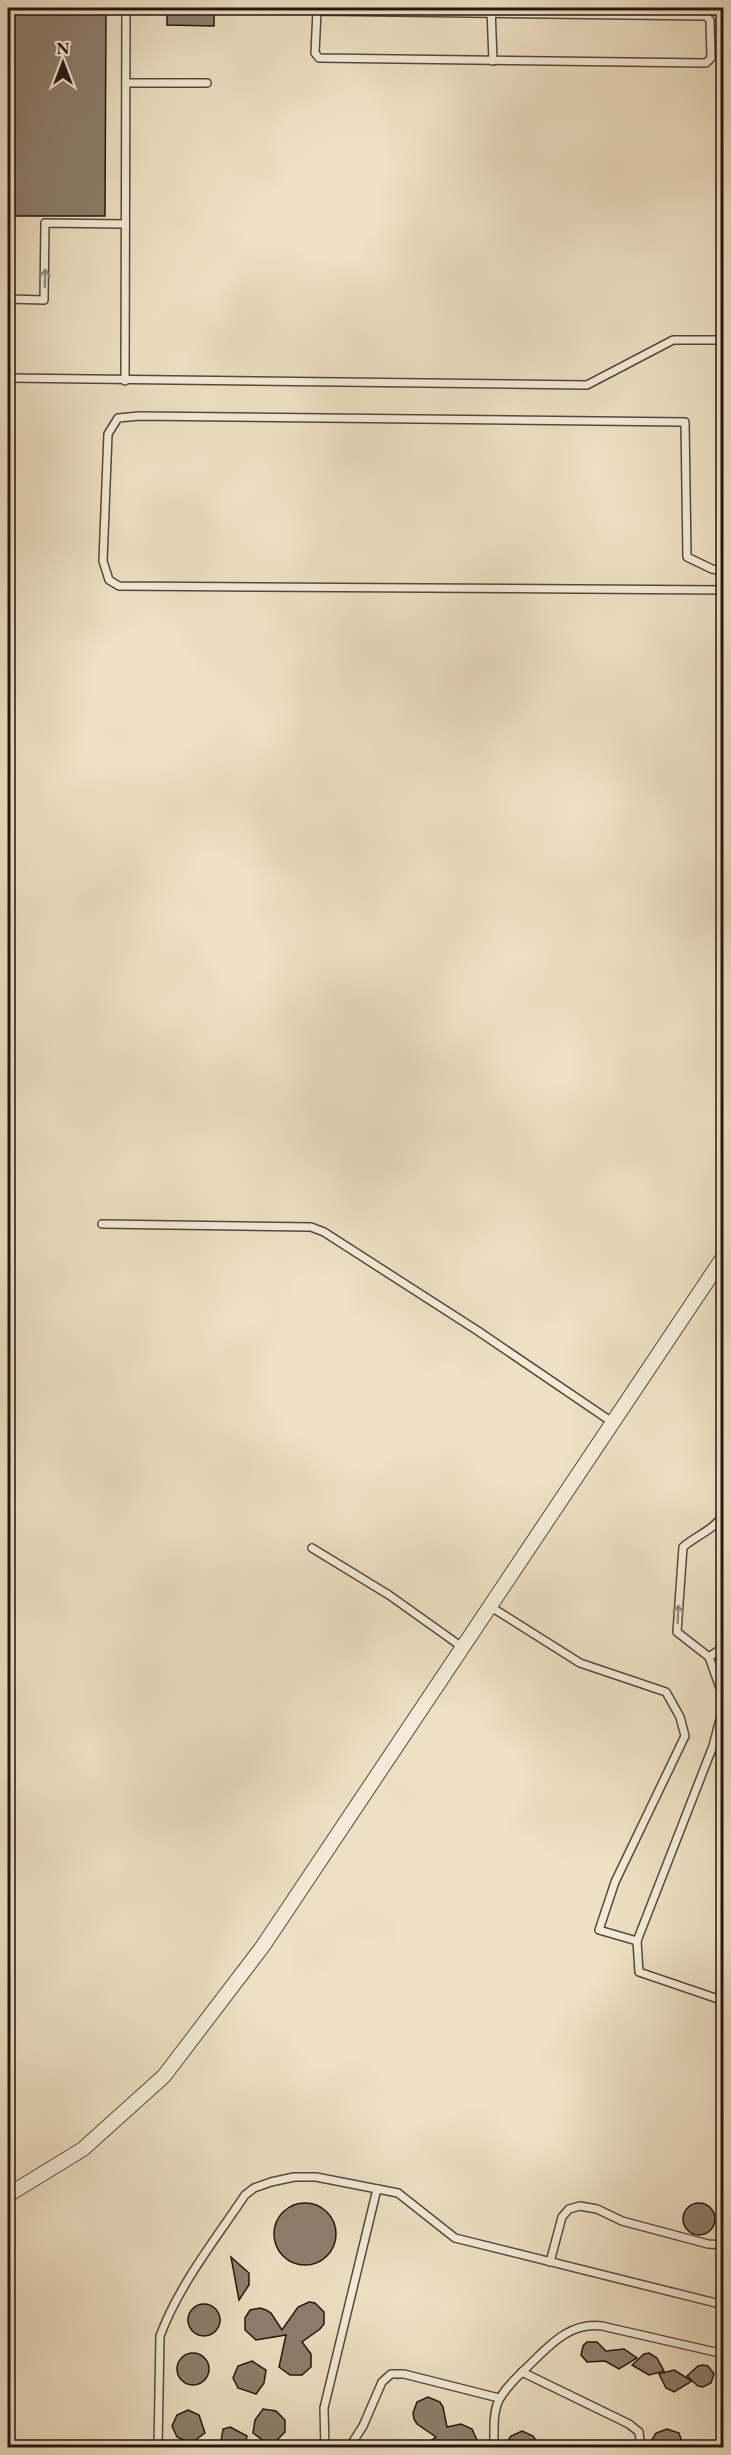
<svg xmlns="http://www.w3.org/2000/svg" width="731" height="2455" font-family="'EB Garamond',serif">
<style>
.building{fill:#8d7f6e;stroke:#231510;stroke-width:1.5}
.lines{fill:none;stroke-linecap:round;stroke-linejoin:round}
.service-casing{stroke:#56483d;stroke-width:10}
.minor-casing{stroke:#56483d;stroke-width:16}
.service{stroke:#f4ecd9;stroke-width:7}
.minor{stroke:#f4ecd9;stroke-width:14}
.oneway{stroke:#968b7f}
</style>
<rect width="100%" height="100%" fill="#eee1c4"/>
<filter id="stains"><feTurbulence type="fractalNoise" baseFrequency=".00333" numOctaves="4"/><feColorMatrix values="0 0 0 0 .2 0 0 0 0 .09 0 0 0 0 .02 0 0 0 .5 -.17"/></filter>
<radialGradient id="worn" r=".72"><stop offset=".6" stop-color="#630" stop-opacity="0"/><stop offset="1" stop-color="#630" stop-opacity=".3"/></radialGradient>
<g class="building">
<polygon points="8,8 106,8 105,216 8,216"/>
<polygon points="167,8 214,8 214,26 167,25"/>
<circle cx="305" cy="2234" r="31"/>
<circle cx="699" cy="2219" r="16"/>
<polygon points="231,2257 249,2273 249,2285 239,2300"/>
<polygon points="309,2302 315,2303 324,2312 324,2324 320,2329 302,2342 311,2354 311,2367 302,2375 290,2375 279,2367 286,2335 256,2340 245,2330 245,2318 250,2310 260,2308 266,2310 271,2313 282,2330 298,2307"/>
<circle cx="204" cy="2320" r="16"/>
<polygon points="587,2342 597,2342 606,2351 624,2349 637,2358 619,2369 605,2361 587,2362 581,2355 583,2346"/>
<polygon points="649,2353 657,2358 664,2371 649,2375 632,2365 644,2354"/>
<circle cx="193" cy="2369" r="16"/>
<polygon points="252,2361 266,2370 264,2383 256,2394 238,2388 233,2378 238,2366"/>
<polygon points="703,2365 708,2366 714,2374 711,2383 703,2387 698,2386 687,2376 698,2366"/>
<polygon points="674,2370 692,2381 674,2392 666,2388 659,2374"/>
<polygon points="428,2397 440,2402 443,2407 447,2427 461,2424 472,2429 477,2440 475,2448 420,2448 436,2437 417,2424 414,2419 413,2413 417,2402"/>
<polygon points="263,2409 276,2411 285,2420 285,2432 276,2441 264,2441 253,2433 255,2420"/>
<polygon points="188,2410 199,2415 205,2433 194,2441 188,2442 177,2437 172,2426 177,2415"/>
<polygon points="230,2427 247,2436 245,2448 220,2448 223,2429"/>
<polygon points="667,2429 679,2433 684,2448 647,2448 656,2433"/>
<polygon points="522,2431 533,2436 541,2448 503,2448 511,2436"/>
</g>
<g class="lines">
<defs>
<g id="service">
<polyline points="491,8 493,61"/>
<polygon points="317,11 706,16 710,20 711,58 706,63 319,58 315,53"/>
<polyline points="126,83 207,83"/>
<polyline points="8,299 44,300 45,223 125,224"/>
<polyline points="8,378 587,385 673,340 724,340"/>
<polyline points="125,381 126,8"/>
<polyline points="724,571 712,569 687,557 685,422 139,416 118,418 108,434 103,561 109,580 119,586 724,590"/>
<polyline points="102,1224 311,1227 324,1232 478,1331 612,1422"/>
<path d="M724,1514C714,1530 697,1535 683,1547L677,1632L709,1657L724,1699"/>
<polyline points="312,1548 389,1595 462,1647"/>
<polyline points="491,1607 580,1663 666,1692 680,1717 685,1736 615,1882 599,1930 637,1941"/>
<polyline points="709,1657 724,1647"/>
<polyline points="724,1704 713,1746 637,1941 639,1972 724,2001"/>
<polyline points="550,2262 562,2217 569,2209 580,2206 597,2209 622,2221 708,2244 724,2245"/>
<path d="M158,2448L160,2336C179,2285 215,2240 245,2195L254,2188L271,2182L294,2177H316L398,2193L455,2238L724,2305"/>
<polyline points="325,2448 324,2408 377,2189"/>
<polyline points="349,2448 363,2426 382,2382 391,2374 404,2374 499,2398"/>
<path d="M494,2448C494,2406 492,2402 522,2372"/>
<path d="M641,2448L639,2432L629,2424L522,2372C547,2349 566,2322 602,2326L724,2354"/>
</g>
<polyline id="minor" points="8,2195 83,2149 164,2076 263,1946 724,1256"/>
</defs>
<use href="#service" class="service-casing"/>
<use href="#minor" class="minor-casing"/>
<use href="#service" class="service"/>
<use href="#minor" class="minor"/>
</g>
<defs><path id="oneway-shaft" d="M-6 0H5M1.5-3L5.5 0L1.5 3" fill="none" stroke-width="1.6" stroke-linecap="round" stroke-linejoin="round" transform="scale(1.5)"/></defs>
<g class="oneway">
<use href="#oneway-shaft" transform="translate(45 278) rotate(-89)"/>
<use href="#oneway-shaft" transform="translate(678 1614) rotate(-88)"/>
</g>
<rect width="731" height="2455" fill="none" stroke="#eee1c4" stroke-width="30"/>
<rect x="9" y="9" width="713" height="2437" fill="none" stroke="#231510" stroke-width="3"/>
<rect x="15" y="15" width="701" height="2425" fill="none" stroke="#231510" stroke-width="1.5"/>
<g transform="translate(63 63)" stroke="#f4ecd9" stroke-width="4.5" paint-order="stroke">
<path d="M0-4.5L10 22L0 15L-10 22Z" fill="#231510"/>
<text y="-9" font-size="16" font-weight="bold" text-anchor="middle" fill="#231510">N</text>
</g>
<rect width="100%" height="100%" filter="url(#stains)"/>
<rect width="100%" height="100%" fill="url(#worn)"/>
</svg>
